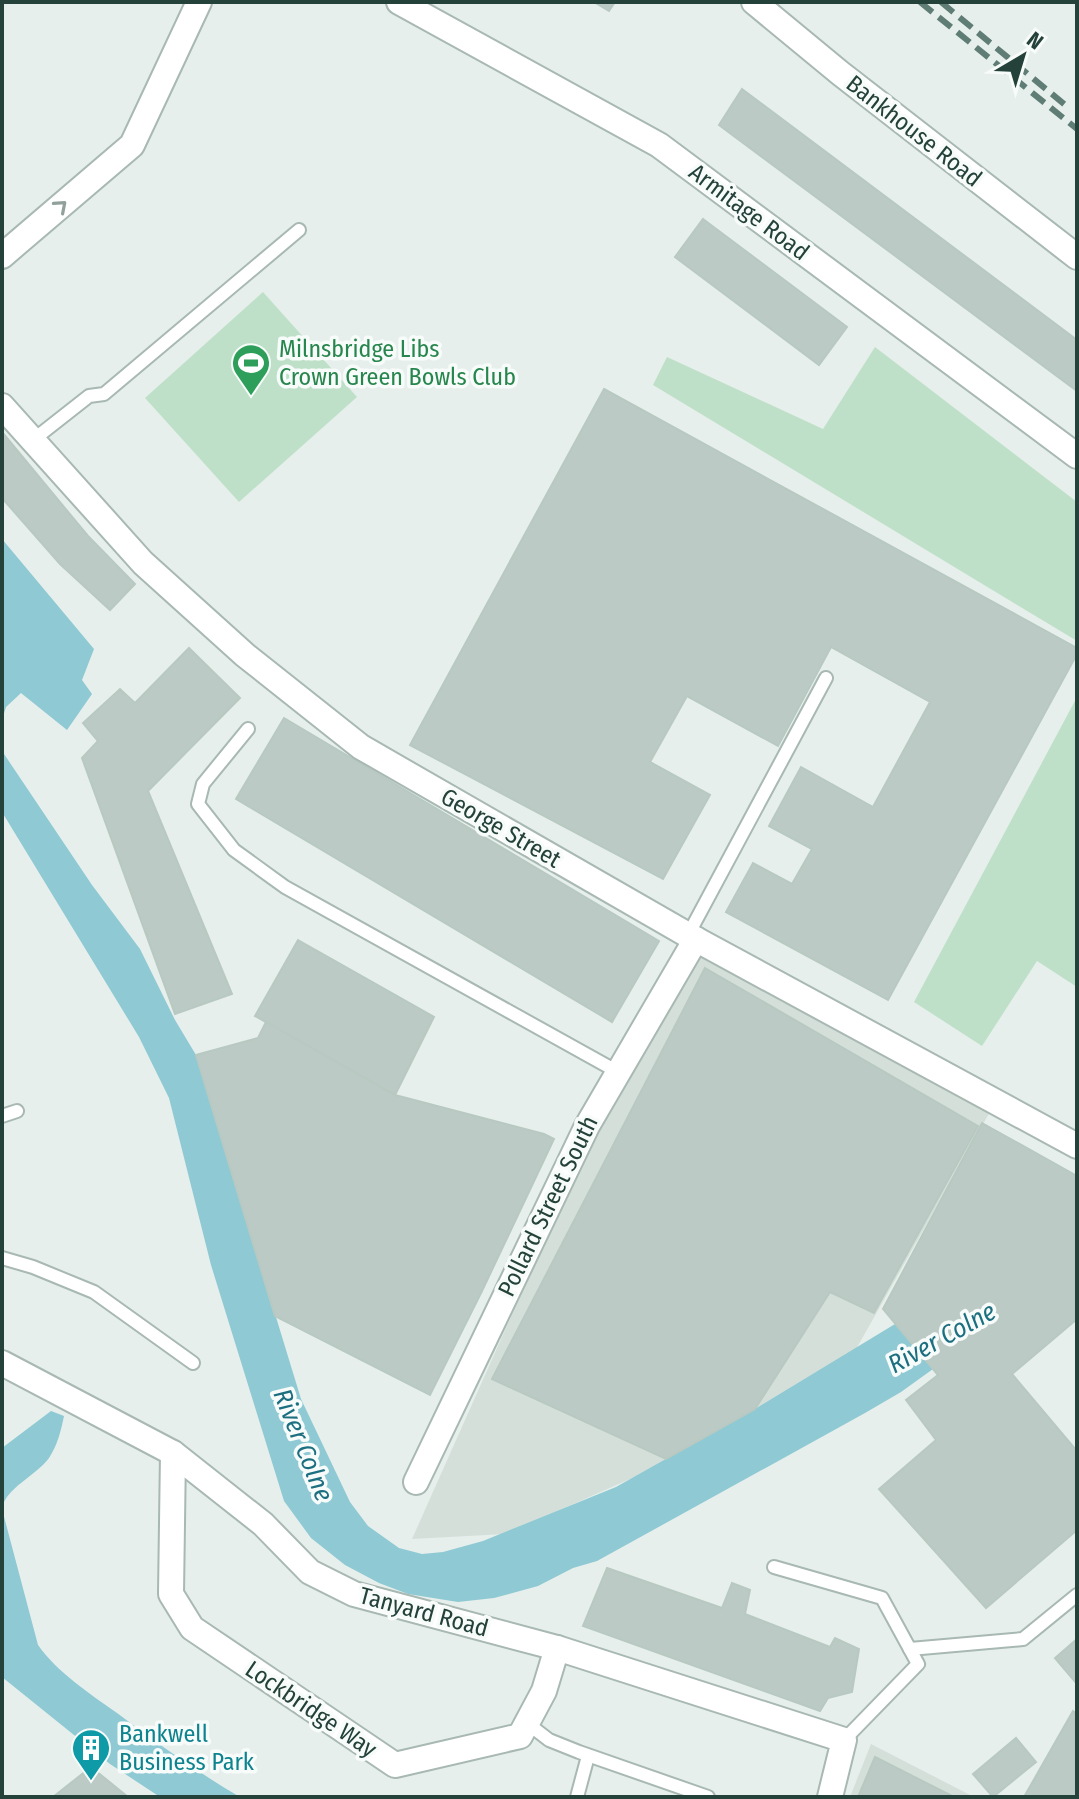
<svg xmlns="http://www.w3.org/2000/svg" width="1079" height="1799" font-family="'Fira Sans Condensed',sans-serif">
<style>
.built{fill:#d4dfda}
.green{fill:#bfe0c8}
.water{fill:#8ec9d4}
.building{fill:#bbcac4;stroke:#b8c9c2;stroke-width:2}
.lines{fill:none;stroke-linecap:round;stroke-linejoin:round}
.service-casing{stroke:#a8b8b2;stroke-width:16}
.minor-casing{stroke:#a8b8b2;stroke-width:28}
.service{stroke:#fff;stroke-width:12}
.minor{stroke:#fff;stroke-width:24}
.rail{stroke:#5f7d75;stroke-width:6;stroke-dasharray:16 8;stroke-linecap:butt}
.oneway{stroke:#92a09c}
.labels{text-anchor:middle;dominant-baseline:central;stroke-width:7;stroke-linejoin:round;paint-order:stroke}
.street-label{font-size:24px;fill:#24423a;stroke:#f7fbf9}
.leisure-label{font-size:24px;fill:#27864d;stroke:#f7fbf9;text-anchor:start}
.culture-label{font-size:24px;fill:#0d838f;stroke:#f7fbf9;text-anchor:start}
.water-label{font-size:26px;font-style:italic;fill:#1c6f80;stroke:#f7fbf9}
</style>
<rect width="100%" height="100%" fill="#e6efeb"/>
<g class="built">
<polygon points="700,949 991,1110 855,1351 671,1461 505,1534 412,1539 583,1155"/>
<polygon points="871,1744 974,1797 850,1797"/>
</g>
<g class="green">
<polygon points="263,292 357,397 239,502 145,398"/>
<polygon points="875,347 1077,502 1077,641 653,385 667,357 823,429"/>
<polygon points="1077,697 1077,987 1037,961 982,1046 914,1002"/>
</g>
<g class="water">
<polygon points="2,539 94,649 82,680 92,694 67,730 21,693 6,707 2,720"/>
<polygon points="2,751 92,885 140,949 175,1020 196,1055 301,1399 350,1502 368,1526 399,1548 422,1554 443,1552 483,1541 616,1487 755,1409 895,1324 933,1369 901,1392 865,1413 597,1561 573,1568 538,1586 494,1598 458,1602 408,1594 379,1583 345,1565 311,1538 284,1501 211,1265 169,1098 139,1037 2,812"/>
<path d="M51,1411L64,1416C61,1431 57,1446 49,1458C36,1476 5,1488 2,1509L38,1645C58,1673 89,1693 117,1713C157,1743 197,1772 240,1797H160L110,1764L2,1677V1448Z"/>
</g>
<g class="building">
<polygon points="594,2 615,2 609,11"/>
<polygon points="742,89 1077,340 1077,391 719,125"/>
<polygon points="703,219 847,327 819,365 675,257"/>
<polygon points="604,389 1077,648 1077,654 888,1000 726,912 753,863 792,884 812,849 769,826 801,767 873,807 930,702 831,647 778,746 687,696 650,762 710,795 663,879 410,745"/>
<polygon points="2,432 88,536 135,584 110,610 60,564 2,498"/>
<polygon points="189,648 240,698 148,791 232,994 175,1014 82,758 98,741 83,723 120,689 135,703"/>
<polygon points="284,718 659,941 612,1022 236,799"/>
<polygon points="298,940 434,1017 395,1095 255,1016"/>
<polygon points="705,968 978,1126 874,1313 830,1292 755,1409 666,1459 492,1379"/>
<polygon points="266,1022 395,1095 544,1134 554,1139 482,1291 430,1395 275,1316 196,1055 258,1038"/>
<polygon points="982,1123 1077,1176 1077,1319 1012,1374 1077,1451 1077,1530 986,1608 879,1489 936,1440 906,1400 938,1375 883,1309"/>
<polygon points="607,1568 722,1608 732,1583 750,1590 745,1614 830,1647 835,1638 859,1649 852,1692 828,1698 820,1711 583,1626"/>
<polygon points="1077,1639 1077,1684 1055,1658"/>
<polygon points="1073,1711 1077,1714 1077,1797 1024,1797"/>
<polygon points="1016,1738 1036,1762 993,1797 973,1774"/>
<polygon points="875,1757 954,1797 858,1797"/>
<polygon points="91,1767 128,1797 53,1797"/>
</g>
<g class="lines">
<defs>
<g id="service">
<polyline points="33,440 89,396 104,394 299,230"/>
<polyline points="248,729 203,784 198,804 234,850 285,887 618,1072"/>
<polyline points="688,935 826,678"/>
<polyline points="2,1116 17,1111"/>
<polyline points="2,1258 33,1267 94,1292 193,1363"/>
<polyline points="774,1567 882,1598 918,1664 844,1740"/>
<polyline points="910,1649 1023,1639 1077,1595"/>
<polyline points="527,1723 549,1740 579,1752 708,1797"/>
<polyline points="577,1797 588,1756"/>
</g>
<g id="minor">
<polyline points="399,2 659,145 1077,456"/>
<polyline points="754,2 840,73 1077,257"/>
<polyline points="2,256 132,145 199,2"/>
<polyline points="2,406 143,563 245,655 361,747 688,935 1077,1146"/>
<polyline points="2,1363 173,1453 263,1524 310,1572 354,1594 557,1648 844,1740 830,1797"/>
<polyline points="173,1453 171,1594 192,1628 395,1765 520,1736 544,1691 557,1648"/>
<polyline points="416,1482 587,1126 696,939"/>
</g>
</defs>
<use href="#service" class="service-casing"/>
<use href="#minor" class="minor-casing"/>
<use href="#service" class="service"/>
<use href="#minor" class="minor"/>
<g class="rail">
<polyline points="920,2 1077,129"/>
<polyline points="941,2 1070,109"/>
</g>
</g>
<defs><path id="oneway-chevron" d="M-2-3.5L2.5 0L-2 3.5" fill="none" stroke-width="1.6" stroke-linecap="round" stroke-linejoin="round" transform="scale(2)"/></defs>
<use class="oneway" href="#oneway-chevron" transform="translate(61 206) rotate(-41)"/>
<defs>
<symbol id="stadium-pin" viewBox="-11 -11 22 30"><path d="M0 17L-7.5 6A9.5 9.5 0 1 1 7.5 6Z" fill="#2e9e5b" stroke="#f7fbf9"/><path d="M0-5a6.5 5 0 1 0 0 10a6.5 5 0 1 0 0-10ZM-3.5-1.8h7v3.6h-7Z" fill="#fff"/></symbol>
<symbol id="building-pin" viewBox="-11 -11 22 30"><path d="M0 17L-7.5 6A9.5 9.5 0 1 1 7.5 6Z" fill="#0f9aa8" stroke="#f7fbf9"/><path d="M-4-6H4V6H1V3H-1V6H-4ZM-2.5-4.3h1.7v1.8h-1.7ZM.8-4.3h1.7v1.8H.8ZM-2.5-1h1.7V.8h-1.7ZM.8-1h1.7V.8H.8Z" fill="#fff"/></symbol>
</defs>
<g fill-rule="evenodd">
<use href="#stadium-pin" x="229" y="341" width="44" height="60"/>
<use href="#building-pin" x="69" y="1726" width="44" height="60"/>
</g>
<g class="labels">
<g class="street-label">
<text transform="translate(914 131) rotate(38)">Bankhouse Road</text>
<text transform="translate(749 212) rotate(37)">Armitage Road</text>
<text transform="translate(501 828) rotate(30)">George Street</text>
<text transform="translate(548 1206) rotate(-64)">Pollard Street South</text>
<text transform="translate(424 1612) rotate(15)">Tanyard Road</text>
<text transform="translate(311 1709) rotate(34)">Lockbridge Way</text>
</g>
<g class="leisure-label">
<text x="279" y="349">Milnsbridge Libs<tspan x="279" dy="28">Crown Green Bowls Club</tspan></text>
</g>
<g class="culture-label">
<text x="119" y="1734">Bankwell<tspan x="119" dy="28">Business Park</tspan></text>
</g>
<g class="water-label">
<text transform="translate(942 1338) rotate(-29)">River Colne</text>
<text transform="translate(303 1445) rotate(68)">River Colne</text>
</g>
</g>
<rect width="1079" height="1799" fill="none" stroke="#24423a" stroke-width="8"/>
<g transform="translate(1023 56) rotate(38)" stroke="#f7fbf9" stroke-width="6" paint-order="stroke">
<path d="M0-6L14 30L0 20L-14 30Z" fill="#24423a"/>
<text y="-12" font-size="22" font-weight="bold" text-anchor="middle" fill="#24423a">N</text>
</g>
</svg>
